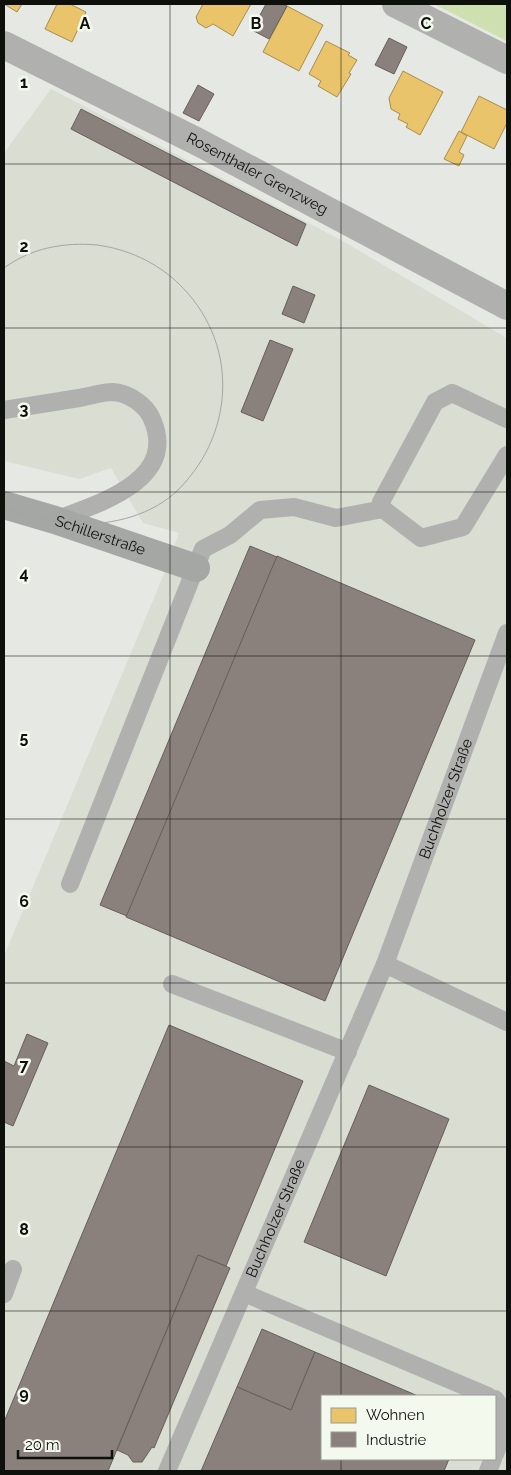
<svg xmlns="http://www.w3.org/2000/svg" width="511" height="1475" font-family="Raleway,sans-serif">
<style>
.built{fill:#d9ddd2;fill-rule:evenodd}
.green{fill:#cee0af}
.homes{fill:#e9c46a;stroke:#a78e4e}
.industry{fill:#8a817c;stroke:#655f5a}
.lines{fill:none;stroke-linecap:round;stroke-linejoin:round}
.lane{stroke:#b0b1af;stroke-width:18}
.street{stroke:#b0b1af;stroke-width:28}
.secondary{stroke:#a5a7a4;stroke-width:28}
.tram{stroke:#a5a6a3;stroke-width:1}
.grid{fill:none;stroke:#0e100c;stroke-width:1;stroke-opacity:0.55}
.labels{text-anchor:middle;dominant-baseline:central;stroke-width:5;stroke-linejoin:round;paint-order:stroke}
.street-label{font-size:15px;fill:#0e100c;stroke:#f4f9ed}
.grid-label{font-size:16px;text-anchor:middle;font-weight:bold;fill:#0e100c;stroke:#f4f9ed;stroke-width:5;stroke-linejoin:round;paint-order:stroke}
</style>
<rect width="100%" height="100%" fill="#e6e8e3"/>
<path class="built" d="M51,89L341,240L507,338V1471H4V956L164,574L179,533L143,523L111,468L79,479L4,461V153ZM322,1396H495V1459H322Z"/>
<polygon class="green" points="434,4 507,4 507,41"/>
<g class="homes">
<polygon points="4,4 22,4 17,12"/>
<polygon points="57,4 70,4 86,12 72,42 45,29"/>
<polygon points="203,4 251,4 233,36 213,24 206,28 198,23 196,17"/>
<polygon points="287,6 323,25 299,71 263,52"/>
<polygon points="326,41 350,53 348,55 357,60 349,73 351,74 337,97 318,86 321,81 309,74"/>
<polygon points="403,71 443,92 420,135 406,127 408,124 398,119 400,114 391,109 389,98"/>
<polygon points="479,96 507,110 507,123 494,149 461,132"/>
<polygon points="459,131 467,136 459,152 464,155 459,166 444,159"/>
</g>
<g class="industry">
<polygon points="266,4 283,4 287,6 269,39 252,30"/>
<polygon points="389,38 407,47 394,74 375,65"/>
<polygon points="198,85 214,94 199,121 183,113"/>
<polygon points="81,109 306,224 297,246 71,129"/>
<polygon points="293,286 315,295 304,323 282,314"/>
<polygon points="270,340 293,349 263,421 241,412"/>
<polygon points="250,546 277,557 127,916 100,905"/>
<polygon points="277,556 475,640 325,1001 126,917"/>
<polygon points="169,1025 303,1081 226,1266 198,1255 108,1471 4,1471 4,1422"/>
<polygon points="27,1034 48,1043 13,1126 4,1122 4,1061 14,1066"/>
<polygon points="369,1085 449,1119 386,1276 304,1242"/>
<polygon points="198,1255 230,1268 154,1448 152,1447 142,1462 133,1462 128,1455 117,1450"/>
<polygon points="262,1329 315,1352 291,1410 237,1387"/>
<polygon points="315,1352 418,1396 322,1396 322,1459 449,1459 444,1471 201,1471 237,1387 291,1410"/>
</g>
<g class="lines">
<g class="lane">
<path d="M4,410C29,406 54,402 79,398C90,396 102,392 113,392C129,393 146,405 152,419C179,481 97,504 55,520"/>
<polyline points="507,419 452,393 435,402 381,502 383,509 421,538 463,527 507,455"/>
<polyline points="70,884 203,549 230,535 260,510 294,507 336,518 383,509"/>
<polyline points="385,964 507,1022"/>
<polyline points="172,984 348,1052"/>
<polyline points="244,1293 488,1396"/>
<polyline points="4,1294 13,1269"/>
<path d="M495,1399C511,1417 503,1434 495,1454"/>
<path id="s1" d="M167,1471L385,964L507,633"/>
<polyline points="488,1471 493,1459"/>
</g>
<g class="street">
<polyline points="396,4 507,60"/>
<path id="s2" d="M4,45L200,143L507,306"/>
</g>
<path class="secondary" id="s3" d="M4,505L55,520L196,568"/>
<path class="tram" d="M4,268C31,248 64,242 97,245C127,249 156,262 178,283C238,340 237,430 179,489C153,515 113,525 78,524C53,524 28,514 4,509"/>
</g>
<path class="grid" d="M170,4V1471M341,4V1396M4,164H507M4,328H507M4,492H507M4,656H507M4,819H507M4,983H507M4,1147H507M4,1311H507M341,1459V1471"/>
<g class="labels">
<g class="street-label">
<text stroke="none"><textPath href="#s2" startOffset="284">Rosenthaler Grenzweg</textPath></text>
<text stroke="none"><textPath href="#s3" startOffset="101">Schillerstraße</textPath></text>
<text stroke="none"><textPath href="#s1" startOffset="728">Buchholzer Straße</textPath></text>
<text stroke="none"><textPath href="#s1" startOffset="275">Buchholzer Straße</textPath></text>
</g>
</g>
<g class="grid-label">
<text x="85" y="29">A</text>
<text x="256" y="29">B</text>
<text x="426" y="29">C</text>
<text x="24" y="88">1</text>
<text x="24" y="252">2</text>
<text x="24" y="415">3</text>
<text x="24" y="579">4</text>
<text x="24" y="743">5</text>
<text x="24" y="907">6</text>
<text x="24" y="1071">7</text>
<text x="24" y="1235">8</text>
<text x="24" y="1399">9</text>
</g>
<rect width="511" height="1475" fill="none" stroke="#0e100c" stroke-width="10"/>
<rect x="321" y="1395" width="175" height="65" fill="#f4f9ed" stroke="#989c93"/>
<rect x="331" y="1408" width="25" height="15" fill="#e9c46a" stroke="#989c93"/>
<text x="366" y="1420" font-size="15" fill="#0e100c">Wohnen</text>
<rect x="331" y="1432" width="25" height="15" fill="#8a817c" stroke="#989c93"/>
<text x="366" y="1445" font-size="15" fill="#0e100c">Industrie</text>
<path d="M18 1450v8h94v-8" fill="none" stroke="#0e100c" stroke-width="2.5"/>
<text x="25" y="1450" font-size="15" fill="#0e100c" stroke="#f4f9ed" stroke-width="4" paint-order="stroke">20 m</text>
</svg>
